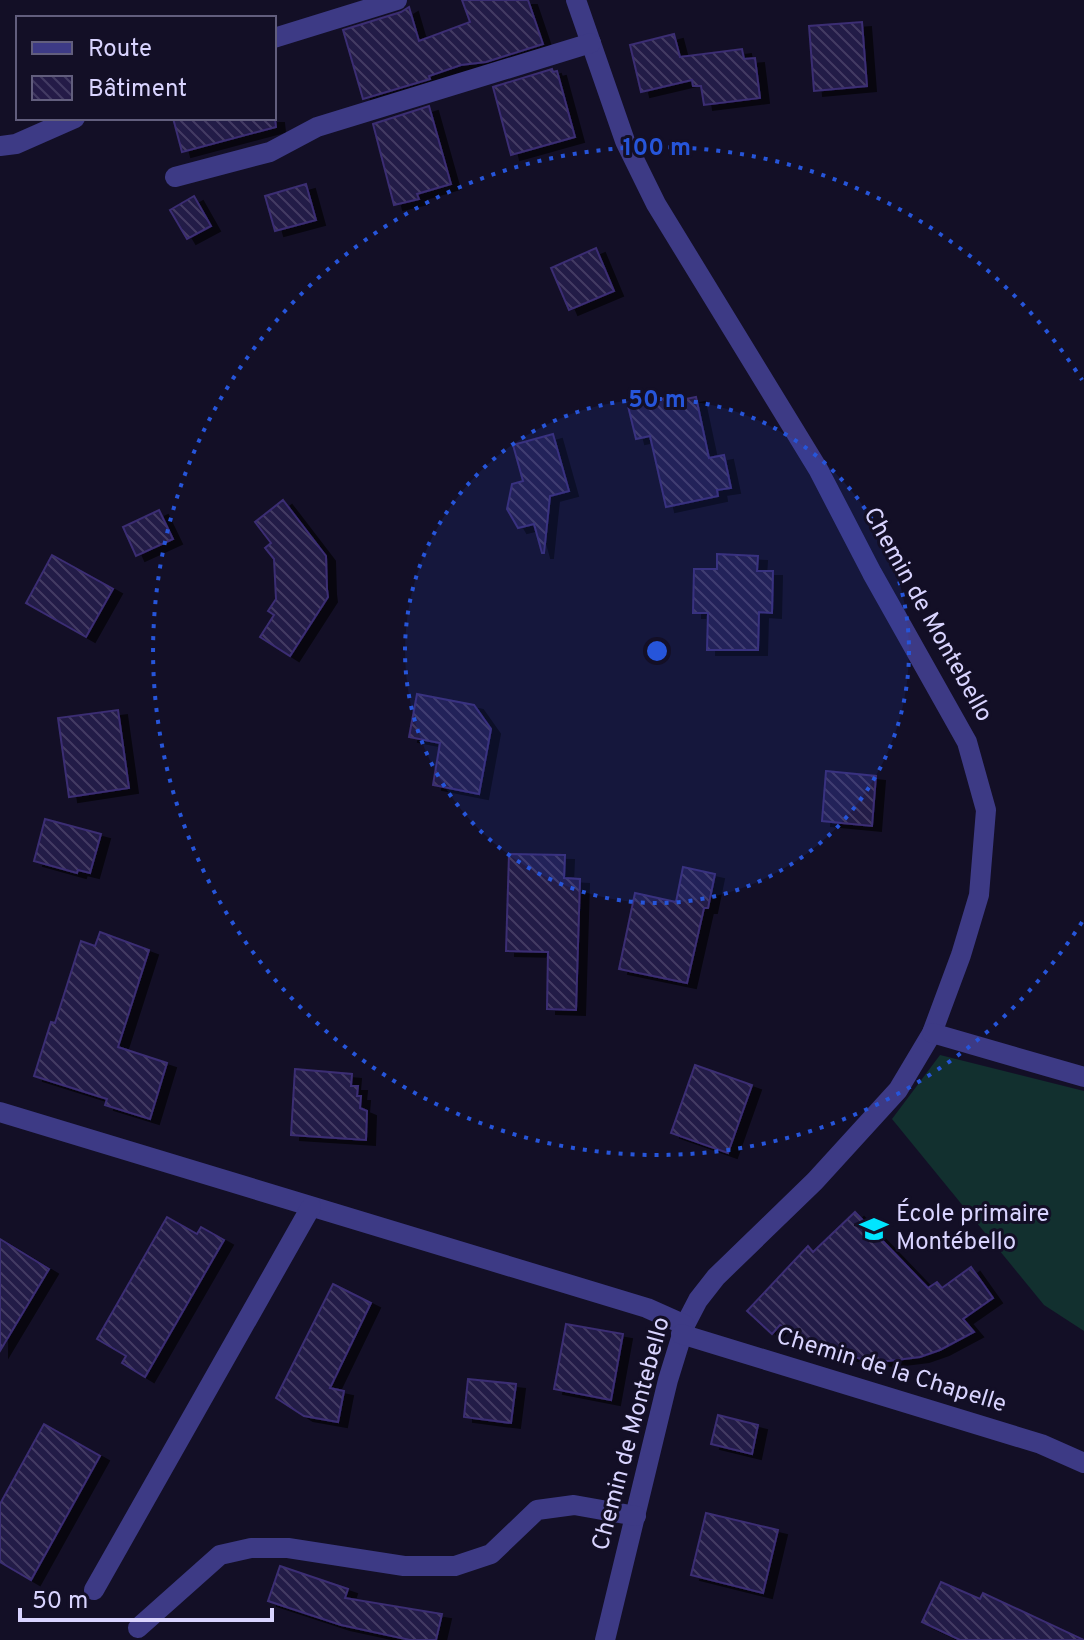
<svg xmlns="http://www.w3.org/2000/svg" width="1084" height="1640" font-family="Overpass,sans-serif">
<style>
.garden{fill:#12302f}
.building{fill:url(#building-back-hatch);stroke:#3b2d73;stroke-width:2;filter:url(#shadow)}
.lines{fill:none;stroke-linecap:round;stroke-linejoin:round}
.minor{stroke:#3d3a85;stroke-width:20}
.ring{fill:none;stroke:#2655da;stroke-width:4;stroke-dasharray:4 8}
.labels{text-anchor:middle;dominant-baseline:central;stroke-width:6;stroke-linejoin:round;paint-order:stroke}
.street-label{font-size:24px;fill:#d9d4ff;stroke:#130f26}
.poi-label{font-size:24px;fill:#d9d4ff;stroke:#130f26;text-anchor:start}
.centre{fill:#2655da;stroke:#130f26;stroke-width:4}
.ring-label{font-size:24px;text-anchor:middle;font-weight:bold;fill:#2655da;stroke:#130f26;stroke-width:6;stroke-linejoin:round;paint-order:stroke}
</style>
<defs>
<pattern id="building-back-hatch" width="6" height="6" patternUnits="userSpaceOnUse" patternTransform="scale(2)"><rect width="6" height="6" fill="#241b47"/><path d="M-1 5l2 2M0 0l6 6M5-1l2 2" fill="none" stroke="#433b63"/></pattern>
<filter id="shadow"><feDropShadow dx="9" dy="5" stdDeviation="0" flood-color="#0009"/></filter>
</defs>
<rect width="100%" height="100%" fill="#130f26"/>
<polygon class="garden" points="940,1055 1084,1091 1084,1331 1044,1305 892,1119"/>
<g class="building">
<polygon points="462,0 528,0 543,44 486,62 461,65 429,76 430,79 363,99 343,30 401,12 409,7 419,41 470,22"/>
<polygon points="862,22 867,86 814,91 809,26"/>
<polygon points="674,34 680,57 742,49 744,59 755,58 760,98 704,105 701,86 693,86 692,80 641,92 630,45"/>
<polygon points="552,69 553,72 557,71 575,137 511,155 493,87"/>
<polygon points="429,106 451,184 417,194 419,199 394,205 373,124"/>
<polygon points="173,118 275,118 276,127 182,152"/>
<polygon points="306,184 316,220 275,231 265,196"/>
<polygon points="194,196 211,226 187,239 170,210"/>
<polygon points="596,248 614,291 569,310 551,268"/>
<polygon points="680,395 681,400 696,397 709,458 724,455 731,488 717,490 718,496 666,507 650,436 636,439 628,406"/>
<polygon points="553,434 569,491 550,496 544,553 542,553 534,524 518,528 507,509 512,484 523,481 513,445"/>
<polygon points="283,500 326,556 327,589 328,597 290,656 260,637 274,615 268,611 276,599 274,559 265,548 271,543 255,522"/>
<polygon points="159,510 173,539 136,556 123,527"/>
<polygon points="717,554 758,556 757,571 773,571 772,613 759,612 758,650 707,650 708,613 693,613 694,569 717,569"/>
<polygon points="52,555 113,589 86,637 26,603"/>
<polygon points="417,694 474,705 491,729 479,794 433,785 440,743 409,737"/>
<polygon points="118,710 129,788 69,797 58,718"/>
<polygon points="826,771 876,776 872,826 822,821"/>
<polygon points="45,819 101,834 90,873 78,870 77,873 34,861"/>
<polygon points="509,854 565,855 564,878 580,879 576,1010 547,1009 548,952 506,951"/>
<polygon points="683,867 715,874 708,908 704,908 687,983 619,969 635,893 676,902"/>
<polygon points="100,932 149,950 118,1047 167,1063 150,1119 105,1105 107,1099 34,1076 51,1022 55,1023 81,941 95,946"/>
<polygon points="695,1065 752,1085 728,1153 671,1133"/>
<polygon points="295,1069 352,1074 351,1086 358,1086 357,1096 361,1096 360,1108 367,1111 366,1140 291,1135"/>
<polygon points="855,1212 928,1288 937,1282 942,1288 971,1267 993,1298 963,1319 974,1332 940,1350 920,1357 888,1361 866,1360 825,1350 780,1325 772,1334 747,1311 808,1246 813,1252"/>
<polygon points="167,1217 197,1234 201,1227 224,1240 145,1377 122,1363 126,1356 97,1339"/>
<polygon points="0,1239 49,1269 0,1351"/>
<polygon points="333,1284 371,1303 330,1388 344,1391 338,1422 304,1416 276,1398"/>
<polygon points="566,1324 623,1334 611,1400 554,1389"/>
<polygon points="468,1379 516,1384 511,1423 464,1417"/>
<polygon points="718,1415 758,1425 752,1454 711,1444"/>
<polygon points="44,1424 100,1456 31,1580 0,1562 0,1504"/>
<polygon points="706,1513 778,1530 763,1593 691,1575"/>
<polygon points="280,1566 348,1589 345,1598 442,1614 436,1640 410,1640 341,1625 268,1601"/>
<polygon points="941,1582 980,1599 983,1593 1084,1640 960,1640 922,1622"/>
</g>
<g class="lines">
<g class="minor">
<polyline points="576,0 625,141 656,204 818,469 872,573 967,742 986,810 979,895 961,955 932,1033 898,1090 815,1181 716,1277 698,1300 685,1325 668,1380 605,1640"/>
<polyline points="274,38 397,0"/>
<polyline points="0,146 16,144 75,118"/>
<polyline points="175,177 270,152 317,127 591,43"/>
<polyline points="932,1033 1084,1077"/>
<polyline points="0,1112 647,1308 685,1325"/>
<polyline points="681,1334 1041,1444 1084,1463"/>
<polyline points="94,1590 311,1207"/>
<polyline points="138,1628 220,1555 251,1548 288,1548 404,1566 455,1566 491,1554 537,1510 574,1505 636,1516"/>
</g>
</g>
<circle cx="657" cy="651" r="252" fill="#2655da" fill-opacity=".12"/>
<g class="ring">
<circle cx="657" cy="651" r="252"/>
<path d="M1082 922A504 504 0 1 1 1082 380"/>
</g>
<defs>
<symbol id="school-bare" viewBox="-9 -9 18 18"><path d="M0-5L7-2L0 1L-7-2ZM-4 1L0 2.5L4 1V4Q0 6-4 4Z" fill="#00e5ff" stroke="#130f26" stroke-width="2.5" paint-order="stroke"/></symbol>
</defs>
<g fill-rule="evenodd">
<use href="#school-bare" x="854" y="1209" width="40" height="40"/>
</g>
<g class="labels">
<g class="street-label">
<text transform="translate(927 615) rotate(61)">Chemin de Montebello</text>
<text transform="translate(891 1371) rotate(17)">Chemin de la Chapelle</text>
<text transform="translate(632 1434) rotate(-75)">Chemin de Montebello</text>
</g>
<g class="poi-label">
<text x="896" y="1215">École primaire<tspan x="896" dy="28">Montébello</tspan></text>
</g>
</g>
<circle cx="657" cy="651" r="12" class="centre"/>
<g class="ring-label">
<text x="657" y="155">100 m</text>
<text x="657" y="407">50 m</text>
</g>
<rect x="16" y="16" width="260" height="104" fill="#130f26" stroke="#625e7d" stroke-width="2"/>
<rect x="32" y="42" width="40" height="12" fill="#3d3a85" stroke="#625e7d" stroke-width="2"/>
<text x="88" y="56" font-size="24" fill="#d9d4ff">Route</text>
<rect x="32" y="76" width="40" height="24" fill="url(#building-back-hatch)" stroke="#625e7d" stroke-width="2"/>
<text x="88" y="96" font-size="24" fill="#d9d4ff">Bâtiment</text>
<path d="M20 1608v12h252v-12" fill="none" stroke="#d9d4ff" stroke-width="4"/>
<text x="32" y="1608" font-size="24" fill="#d9d4ff" stroke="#130f26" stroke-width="6" paint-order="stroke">50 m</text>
</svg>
